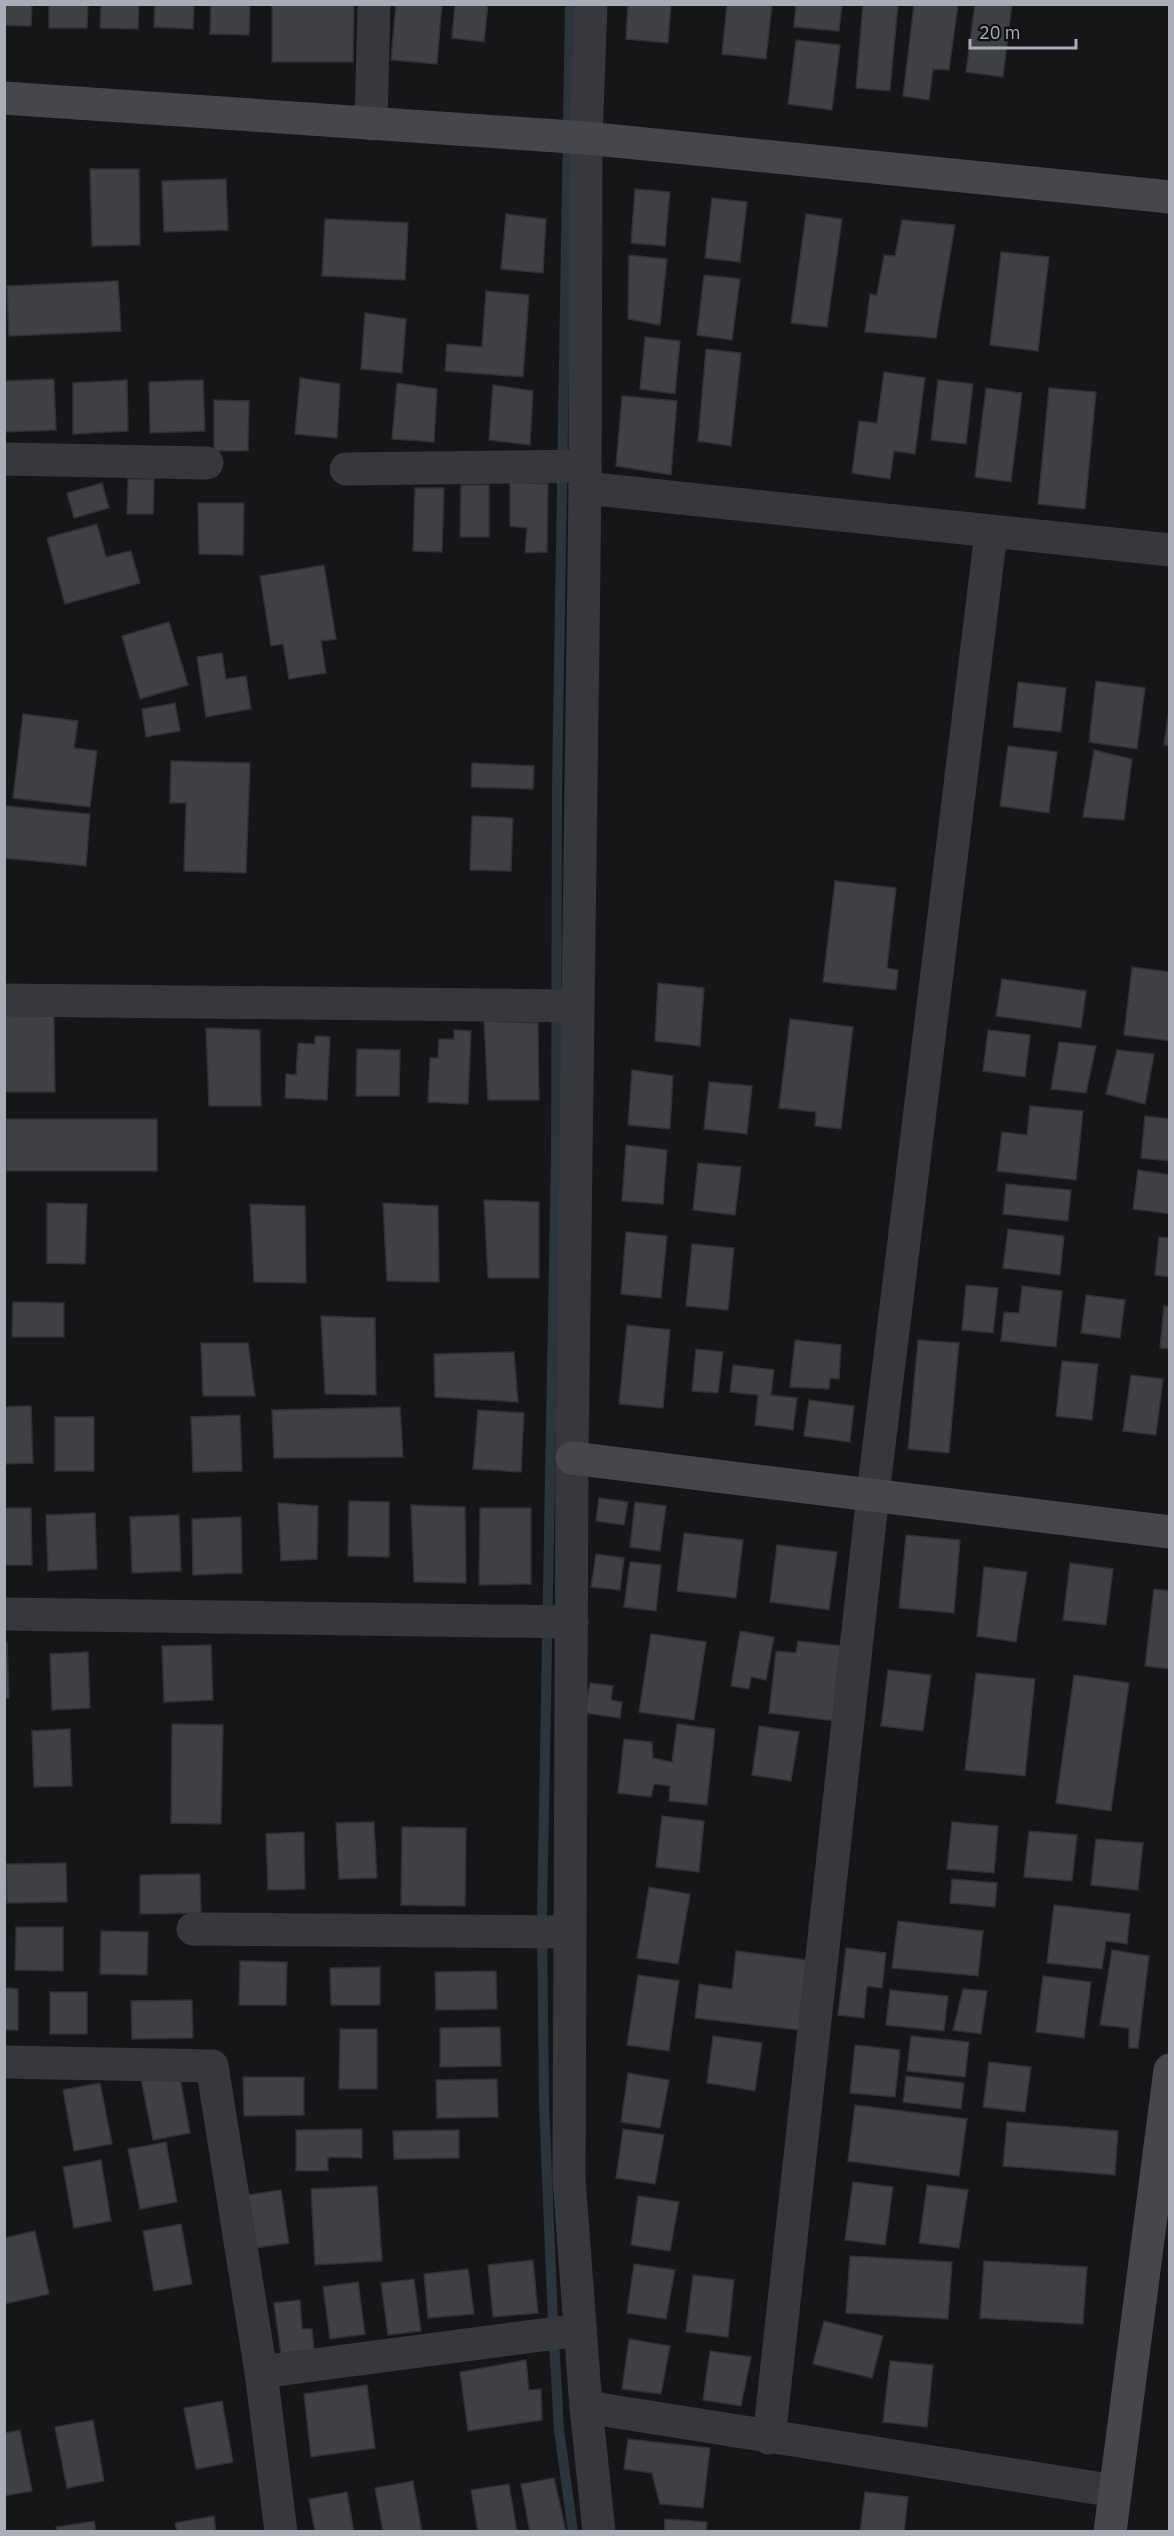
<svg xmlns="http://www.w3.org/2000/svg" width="1174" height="2536" font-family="'IBM Plex Sans',sans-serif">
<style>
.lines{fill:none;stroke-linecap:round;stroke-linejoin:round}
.stream{stroke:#2c353c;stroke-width:10}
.building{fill:#404145;stroke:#303034;stroke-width:1.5}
.street{stroke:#37383d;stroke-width:33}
.secondary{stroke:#45474d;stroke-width:33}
</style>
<rect width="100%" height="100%" fill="#161618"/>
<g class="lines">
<polyline class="stream" points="570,4 557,788 556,1154 542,1916 544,2104 553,2322 559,2430 573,2532"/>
</g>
<g class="building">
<polygon points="4,4 32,4 31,26 4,25"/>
<polygon points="49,4 88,4 87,28 49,28"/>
<polygon points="101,4 139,4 138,29 100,28"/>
<polygon points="155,4 194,4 193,29 154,27"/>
<polygon points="211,4 250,4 249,35 210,34"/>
<polygon points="272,4 354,4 353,62 272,62"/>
<polygon points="396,4 442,4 437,64 391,60"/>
<polygon points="455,4 488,4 484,42 452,38"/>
<polygon points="628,4 671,4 668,43 626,39"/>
<polygon points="727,4 772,4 766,59 722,54"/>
<polygon points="796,4 842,4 839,31 794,27"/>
<polygon points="863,4 898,4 890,91 856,88"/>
<polygon points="914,4 958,4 949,70 933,69 929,100 903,96"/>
<polygon points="975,4 1012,4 1003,77 966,72"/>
<polygon points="796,40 840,45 832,110 788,104"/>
<polygon points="90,169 139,169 140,245 92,246"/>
<polygon points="226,179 228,230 164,232 162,181"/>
<polygon points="635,189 670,192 665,246 631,243"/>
<polygon points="712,198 747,202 740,262 705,258"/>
<polygon points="506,214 546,219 543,273 501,269"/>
<polygon points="806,214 842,219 827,327 791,323"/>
<polygon points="325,219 408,223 405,280 322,276"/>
<polygon points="902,220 955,225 936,338 865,332 870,294 877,295 884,255 895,256"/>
<polygon points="1001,252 1049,257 1038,351 990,345"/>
<polygon points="629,255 667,259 660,325 628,319"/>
<polygon points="704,275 740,279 732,340 697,335"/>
<polygon points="118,281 121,331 9,336 7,286"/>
<polygon points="486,291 529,295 523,377 445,371 447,344 482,347"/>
<polygon points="365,313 406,319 402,373 361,369"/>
<polygon points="645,337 680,341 675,394 640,389"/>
<polygon points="706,349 741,353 731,446 698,441"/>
<polygon points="884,372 925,378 915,454 894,451 890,479 852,473 859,421 877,423"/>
<polygon points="300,378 340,384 337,438 295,434"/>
<polygon points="54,379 56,430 4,432 4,381"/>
<polygon points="127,380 128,431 73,434 73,383"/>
<polygon points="203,380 205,431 150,433 149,382"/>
<polygon points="938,380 973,384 966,444 931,440"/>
<polygon points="397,383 437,389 434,442 392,439"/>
<polygon points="493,385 533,391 530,445 489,440"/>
<polygon points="986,388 1022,393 1011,482 975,477"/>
<polygon points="1049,388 1096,392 1085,509 1038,504"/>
<polygon points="622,396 677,401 671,475 616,466"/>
<polygon points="214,400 249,401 248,451 214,451"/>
<polygon points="128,479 154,479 153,514 127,514"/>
<polygon points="510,482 548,484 547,552 525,553 527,528 510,526"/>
<polygon points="102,483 109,508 74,518 67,493"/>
<polygon points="461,485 489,485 489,537 460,537"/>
<polygon points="415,488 444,488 442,552 413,551"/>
<polygon points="198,503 244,503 243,555 199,554"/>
<polygon points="97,524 106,557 131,551 140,583 65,604 47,538"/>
<polygon points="324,565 336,639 321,641 326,673 289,679 283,644 271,646 260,576"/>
<polygon points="169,622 188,685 140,699 122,636"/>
<polygon points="222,653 226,679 246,676 251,709 206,717 197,657"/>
<polygon points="1096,681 1145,688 1137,749 1089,742"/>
<polygon points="1018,682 1066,688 1061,732 1013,727"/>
<polygon points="1170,702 1170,746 1164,745"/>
<polygon points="175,703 180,731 146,737 142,709"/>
<polygon points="23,714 78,721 74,748 97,751 90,807 13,798"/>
<polygon points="1008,746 1057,752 1049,813 1000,806"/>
<polygon points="1094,750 1132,759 1124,820 1083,817"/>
<polygon points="171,761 250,763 246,873 184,871 186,803 170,803"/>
<polygon points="472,763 534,766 533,789 471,787"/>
<polygon points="5,806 90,814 86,866 4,858"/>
<polygon points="472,816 513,818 511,871 470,870"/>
<polygon points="835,881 896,888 887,968 898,970 896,990 823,982"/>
<polygon points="1132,967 1170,972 1170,1041 1124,1035"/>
<polygon points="1002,979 1086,991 1081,1028 996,1016"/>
<polygon points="658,983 704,988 700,1046 655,1041"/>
<polygon points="4,1014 54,1016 55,1092 4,1092"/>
<polygon points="790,1019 853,1027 841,1129 815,1126 816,1112 779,1108"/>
<polygon points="484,1021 538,1023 539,1100 488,1100"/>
<polygon points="206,1028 260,1030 261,1106 209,1106"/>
<polygon points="454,1030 471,1031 468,1104 428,1102 430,1058 438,1058 439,1039 454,1039"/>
<polygon points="988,1030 1030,1035 1025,1077 983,1071"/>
<polygon points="315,1036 330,1037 327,1100 285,1098 286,1074 296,1075 298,1043 315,1044"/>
<polygon points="1059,1042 1096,1046 1086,1093 1051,1089"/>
<polygon points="357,1049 400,1050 399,1096 356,1096"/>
<polygon points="1117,1050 1154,1054 1145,1104 1106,1094"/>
<polygon points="632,1070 673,1076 670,1129 628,1125"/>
<polygon points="709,1082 752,1086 747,1134 704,1129"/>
<polygon points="1030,1106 1083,1111 1076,1180 997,1171 1002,1132 1027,1135"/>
<polygon points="1145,1116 1170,1119 1170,1161 1141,1158"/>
<rect x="6" y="1119" width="151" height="52"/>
<polygon points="626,1145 667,1150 663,1204 622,1201"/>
<polygon points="698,1163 741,1167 735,1215 693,1210"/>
<polygon points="1138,1170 1170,1175 1170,1214 1133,1209"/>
<polygon points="1006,1184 1071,1190 1068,1221 1003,1214"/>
<polygon points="484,1200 539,1202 539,1278 488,1278"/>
<polygon points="47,1203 87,1204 85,1264 47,1263"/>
<polygon points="383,1203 438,1206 439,1282 387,1281"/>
<polygon points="250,1204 305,1206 306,1283 254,1282"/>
<polygon points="1008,1229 1064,1236 1060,1275 1003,1268"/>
<polygon points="626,1232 667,1236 661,1298 621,1294"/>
<polygon points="1159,1237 1170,1238 1170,1277 1155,1275"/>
<polygon points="692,1244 734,1248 728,1310 686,1306"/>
<polygon points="966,1285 998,1288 993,1333 962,1330"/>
<polygon points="1022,1286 1062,1291 1056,1347 1001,1341 1004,1312 1019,1313"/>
<polygon points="1086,1295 1125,1300 1120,1338 1081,1333"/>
<polygon points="13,1302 64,1303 64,1337 12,1337"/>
<polygon points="1164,1306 1170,1307 1170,1349 1160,1348"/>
<polygon points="321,1316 375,1318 376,1395 325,1394"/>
<polygon points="627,1325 670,1330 663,1408 619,1404"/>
<polygon points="795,1340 841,1345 839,1379 830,1378 829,1389 790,1387"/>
<polygon points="918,1340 959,1343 949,1453 908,1449"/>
<polygon points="201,1343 248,1343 255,1396 203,1396"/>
<polygon points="696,1349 723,1352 718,1393 692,1391"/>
<polygon points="514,1352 518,1402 435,1397 434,1354"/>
<polygon points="1062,1361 1098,1364 1092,1420 1056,1416"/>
<polygon points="733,1365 774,1370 771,1395 797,1398 793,1430 755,1425 758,1395 730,1392"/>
<polygon points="1131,1375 1163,1379 1156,1435 1123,1431"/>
<polygon points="809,1400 854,1406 850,1442 804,1436"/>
<polygon points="31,1406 33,1463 4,1464 4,1407"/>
<polygon points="400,1407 403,1457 274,1458 272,1410"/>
<polygon points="478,1410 524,1413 521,1472 473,1469"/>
<polygon points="240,1415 242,1471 193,1472 191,1417"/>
<rect x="55" y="1417" width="39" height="54"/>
<polygon points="599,1498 628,1502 624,1525 596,1521"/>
<polygon points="349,1501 389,1502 389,1557 348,1556"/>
<polygon points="635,1502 666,1506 660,1551 630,1547"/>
<polygon points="278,1503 318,1506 317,1559 281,1561"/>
<polygon points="411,1505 465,1507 466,1583 414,1582"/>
<polygon points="4,1508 31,1508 32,1565 4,1565"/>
<polygon points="480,1508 531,1508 531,1584 479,1585"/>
<polygon points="95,1513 97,1569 48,1571 46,1515"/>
<polygon points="179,1515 181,1571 132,1573 130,1517"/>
<polygon points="241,1517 242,1573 193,1575 192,1519"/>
<polygon points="684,1533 743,1540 736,1598 677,1591"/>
<polygon points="906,1535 960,1540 954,1613 899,1608"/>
<polygon points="777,1545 837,1552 829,1610 770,1602"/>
<polygon points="596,1554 624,1558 620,1590 591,1587"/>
<polygon points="630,1562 661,1565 656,1611 624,1607"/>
<polygon points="1070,1563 1113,1569 1106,1625 1063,1620"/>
<polygon points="984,1567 1027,1572 1016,1642 977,1636"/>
<polygon points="1154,1589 1170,1591 1170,1669 1145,1666"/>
<polygon points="740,1631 774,1637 766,1680 751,1677 749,1689 731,1686"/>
<polygon points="651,1634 706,1642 694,1720 639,1712"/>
<polygon points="798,1641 843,1646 835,1721 769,1713 776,1651 796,1653"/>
<polygon points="4,1642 7,1642 9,1698 4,1698"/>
<polygon points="211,1645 213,1700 164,1702 162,1646"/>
<polygon points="88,1652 90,1708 52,1710 50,1654"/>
<polygon points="888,1670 931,1675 923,1731 881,1726"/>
<polygon points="976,1673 1035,1679 1025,1776 965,1770"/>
<polygon points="1074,1675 1129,1683 1111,1811 1056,1803"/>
<polygon points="590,1683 613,1686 611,1700 622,1702 620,1718 585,1713"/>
<polygon points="172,1724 223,1725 221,1824 171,1823"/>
<polygon points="677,1724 715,1729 707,1805 669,1801 670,1786 654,1784 651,1797 618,1793 624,1739 652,1742 653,1758 672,1762"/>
<polygon points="759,1726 799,1732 791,1781 752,1775"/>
<polygon points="70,1729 72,1786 34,1787 32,1731"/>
<polygon points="662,1816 704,1821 699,1872 656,1867"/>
<polygon points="374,1822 377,1878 339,1879 336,1823"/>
<polygon points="952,1822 998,1826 994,1873 947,1869"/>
<polygon points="402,1827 466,1828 465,1906 401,1905"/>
<polygon points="1029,1831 1077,1835 1072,1881 1024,1877"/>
<polygon points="304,1832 305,1889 268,1890 266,1834"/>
<polygon points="1096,1839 1143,1843 1138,1890 1091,1885"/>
<polygon points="66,1863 67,1902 7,1903 6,1864"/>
<polygon points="200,1874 201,1913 140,1914 140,1875"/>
<polygon points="952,1879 997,1883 995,1907 950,1903"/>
<polygon points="649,1887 690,1894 678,1964 637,1958"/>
<polygon points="1054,1905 1130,1914 1127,1944 1106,1941 1102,1969 1047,1963"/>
<polygon points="898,1921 983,1931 978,1976 892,1968"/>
<polygon points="16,1927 63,1927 63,1971 15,1970"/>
<polygon points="101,1931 148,1932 147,1975 100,1974"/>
<polygon points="846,1948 886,1953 882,1988 867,1986 864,2018 838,2015"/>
<polygon points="1112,1950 1149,1956 1138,2048 1129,2048 1129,2028 1100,2025"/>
<polygon points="736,1951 808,1960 800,2030 695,2018 699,1984 732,1989"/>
<polygon points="240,1961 287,1962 286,2005 239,2005"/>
<polygon points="380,1967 380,2005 331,2005 330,1968"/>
<polygon points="496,1971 497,2009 436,2010 435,1972"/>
<polygon points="638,1975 679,1981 669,2051 627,2045"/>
<polygon points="1043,1976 1091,1982 1084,2038 1036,2032"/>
<polygon points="4,1988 18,1989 18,2030 4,2030"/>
<polygon points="963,1989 987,1991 981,2034 953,2030"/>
<polygon points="890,1990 948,1996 944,2031 886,2025"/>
<rect x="50" y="1992" width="37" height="42"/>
<polygon points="192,2000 193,2038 132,2039 131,2001"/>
<polygon points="500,2027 501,2066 440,2067 440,2028"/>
<polygon points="340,2029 377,2029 377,2089 339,2089"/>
<polygon points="713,2036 762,2043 755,2091 707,2083"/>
<polygon points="911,2036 969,2042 965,2077 907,2071"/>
<polygon points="855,2045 900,2050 895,2097 850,2093"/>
<polygon points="989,2062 1031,2067 1025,2112 983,2107"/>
<polygon points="179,2072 190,2133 153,2140 141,2079"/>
<polygon points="628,2073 669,2080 660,2128 621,2122"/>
<polygon points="906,2076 964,2083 961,2109 903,2102"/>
<polygon points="243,2077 304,2077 304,2115 244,2116"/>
<polygon points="497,2079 498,2117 437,2118 436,2080"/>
<polygon points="100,2083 112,2144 74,2151 63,2090"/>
<polygon points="855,2105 967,2119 959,2176 848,2161"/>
<polygon points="1007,2122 1118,2131 1115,2175 1003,2166"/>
<polygon points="362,2129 362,2158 328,2157 328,2171 296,2171 296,2130"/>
<polygon points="623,2129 664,2135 655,2184 616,2178"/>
<polygon points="459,2130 459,2158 394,2159 393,2131"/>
<polygon points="166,2142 177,2202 140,2209 128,2149"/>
<polygon points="101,2160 111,2221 74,2228 63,2167"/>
<polygon points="853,2182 893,2187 885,2245 845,2240"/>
<polygon points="927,2185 968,2190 959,2248 919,2243"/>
<polygon points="377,2186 382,2261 315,2265 311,2189"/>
<polygon points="281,2190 289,2243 256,2248 248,2195"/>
<polygon points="638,2196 679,2202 670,2251 631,2245"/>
<polygon points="181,2224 192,2284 154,2291 143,2231"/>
<polygon points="35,2231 49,2294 4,2304 4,2238"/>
<polygon points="850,2256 952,2262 948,2319 846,2313"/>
<polygon points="533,2260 538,2313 493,2317 488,2265"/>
<polygon points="984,2261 1087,2267 1083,2324 980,2318"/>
<polygon points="634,2264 675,2270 666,2319 627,2313"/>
<polygon points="468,2269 474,2314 428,2318 424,2274"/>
<polygon points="693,2275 734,2280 728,2337 686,2332"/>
<polygon points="414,2279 421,2331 388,2335 381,2283"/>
<polygon points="358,2282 365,2334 330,2339 323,2287"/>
<polygon points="300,2300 302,2329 312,2329 314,2350 281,2354 274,2303"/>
<polygon points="824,2321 883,2336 872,2378 813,2364"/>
<polygon points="629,2339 670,2346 661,2394 622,2389"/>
<polygon points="710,2351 751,2357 741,2406 703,2400"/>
<polygon points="526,2360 529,2390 541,2389 542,2420 468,2431 460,2372"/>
<polygon points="890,2361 933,2365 927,2427 883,2422"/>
<polygon points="367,2385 375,2448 311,2457 304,2394"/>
<polygon points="222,2401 233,2462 196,2469 184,2408"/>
<polygon points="93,2420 104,2481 67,2488 55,2427"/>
<polygon points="20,2430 32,2491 4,2496 4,2433"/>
<polygon points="628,2439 710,2448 703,2508 660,2504 652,2473 624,2469"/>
<polygon points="554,2478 566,2532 530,2532 521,2484"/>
<polygon points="413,2481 422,2532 383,2532 375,2488"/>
<polygon points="509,2484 517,2532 478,2532 471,2490"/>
<polygon points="347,2492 354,2532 315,2532 309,2499"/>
<polygon points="865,2492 908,2497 904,2532 860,2532"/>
<polygon points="214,2516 216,2532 177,2532 175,2523"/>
<polygon points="665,2519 707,2522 706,2532 664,2532"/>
<polygon points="94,2521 96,2532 57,2532 56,2527"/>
</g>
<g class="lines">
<g class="street">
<polyline points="591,4 586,138 585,488 572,1458 569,2179 586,2407 599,2532"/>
<polyline points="371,124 374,4"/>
<polyline points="4,459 207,463"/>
<polyline points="346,469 585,466"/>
<polyline points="585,488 1170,550"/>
<polyline points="4,1000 577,1006"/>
<polyline points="4,1614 572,1622"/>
<polyline points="193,1929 569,1932"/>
<polyline points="4,2062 212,2066 261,2372 281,2532"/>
<polyline points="261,2372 580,2330"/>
<polyline points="586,2407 1115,2491"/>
<polyline points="769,2438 873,1494 991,533"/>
</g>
<g class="secondary">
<polyline points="4,98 586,138 1170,197"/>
<polyline points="572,1458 1170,1532"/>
<polyline points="1110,2532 1170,2070"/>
</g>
</g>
<rect width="1174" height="2536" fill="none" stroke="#a8adb8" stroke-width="12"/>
<path d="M970 39v9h106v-9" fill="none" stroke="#a8adb8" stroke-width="3"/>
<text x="979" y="39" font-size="18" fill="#a8adb8" stroke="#111113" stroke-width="4.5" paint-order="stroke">20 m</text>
</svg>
